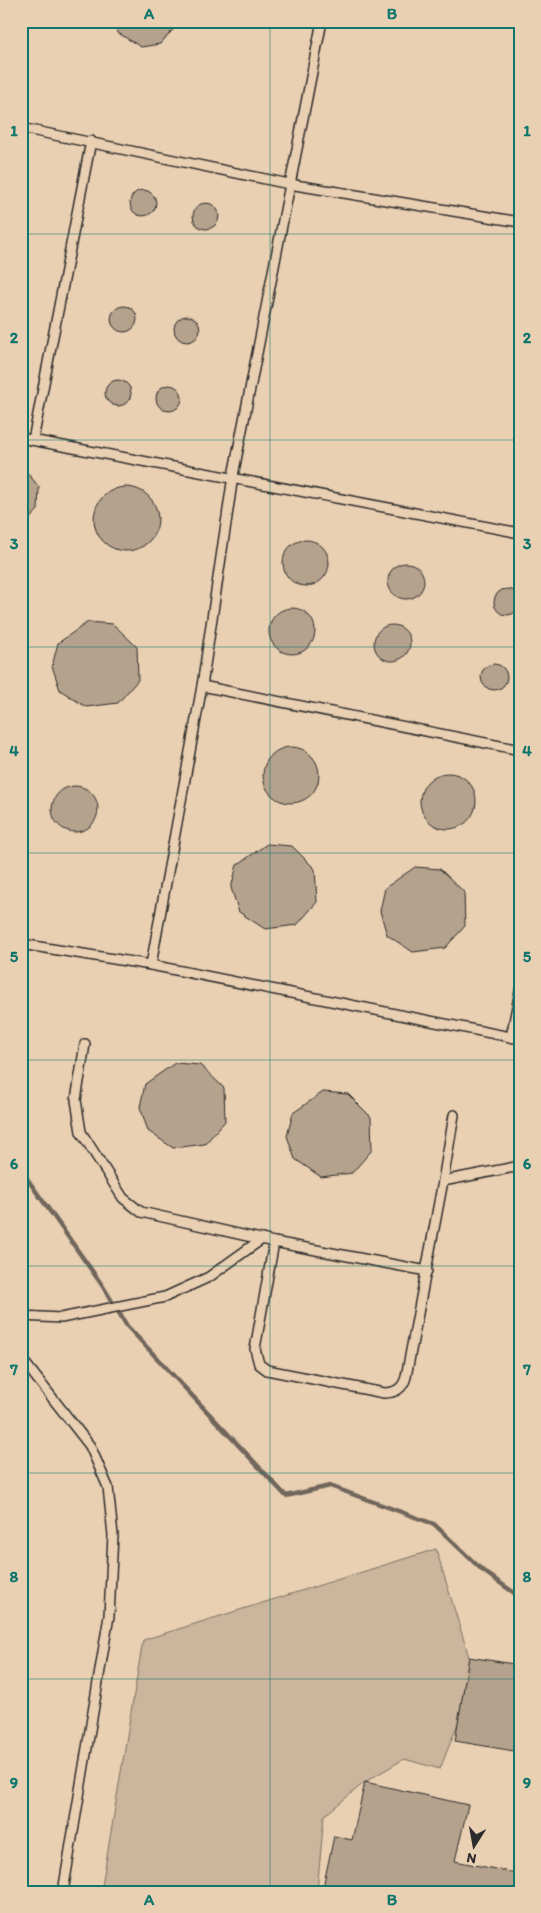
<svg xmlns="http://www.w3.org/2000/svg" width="541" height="1913" font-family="Itim,sans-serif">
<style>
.green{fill:#cbb59c;stroke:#7b7064}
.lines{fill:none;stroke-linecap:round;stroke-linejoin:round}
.stream{stroke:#71665c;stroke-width:4.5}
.building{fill:#b5a28d;stroke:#2b2b2b}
.service-casing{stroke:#2b2b2b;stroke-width:12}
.service{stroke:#ead0b2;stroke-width:9}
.grid{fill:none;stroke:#0f766e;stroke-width:1;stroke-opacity:0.55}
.neatline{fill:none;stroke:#0f766e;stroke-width:2}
.grid-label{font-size:16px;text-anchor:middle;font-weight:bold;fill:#0f766e}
</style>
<rect width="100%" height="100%" fill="#ead0b2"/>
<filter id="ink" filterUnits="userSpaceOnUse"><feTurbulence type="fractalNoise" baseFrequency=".02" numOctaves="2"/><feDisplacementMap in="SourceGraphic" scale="10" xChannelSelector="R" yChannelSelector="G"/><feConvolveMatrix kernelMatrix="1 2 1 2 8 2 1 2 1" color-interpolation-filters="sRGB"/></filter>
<g filter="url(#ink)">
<polygon class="green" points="436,1549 469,1657 458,1723 440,1769 404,1759 365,1782 324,1816 317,1892 101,1892 143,1640"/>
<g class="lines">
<polyline class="stream" points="21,1170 102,1285 127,1326 286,1496 330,1486 434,1524 482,1570 520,1597"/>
</g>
<g class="building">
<polygon points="114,21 181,21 160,44 141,47 118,33"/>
<circle cx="143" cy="203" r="13"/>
<circle cx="206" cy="216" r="13"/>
<circle cx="124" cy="319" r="13"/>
<circle cx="187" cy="329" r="13"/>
<circle cx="118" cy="393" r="13"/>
<circle cx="169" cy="398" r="13"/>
<polygon points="21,465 39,487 38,510 21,528"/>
<circle cx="126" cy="519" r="32"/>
<circle cx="306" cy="563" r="23"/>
<circle cx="406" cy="581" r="18"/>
<circle cx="507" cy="602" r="13"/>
<circle cx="292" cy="631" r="23"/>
<polygon points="88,622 113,624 137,647 138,680 118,703 86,707 60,690 52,666 58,643"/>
<circle cx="392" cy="643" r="18"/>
<circle cx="494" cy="677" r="13"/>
<circle cx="291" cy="775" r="28"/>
<circle cx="448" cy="801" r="28"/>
<circle cx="75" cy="809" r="23"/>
<polygon points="267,844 292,846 315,869 317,902 297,925 265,929 239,912 231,888 237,865"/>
<polygon points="415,867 440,869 464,892 465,926 445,948 413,952 387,935 380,911 385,888"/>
<polygon points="175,1063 200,1065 224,1088 225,1121 205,1144 173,1148 148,1131 140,1107 145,1084"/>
<polygon points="323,1092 348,1094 371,1117 372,1150 352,1173 321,1177 295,1159 287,1136 293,1113"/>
<polygon points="469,1657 520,1665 520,1752 455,1741"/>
<polygon points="365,1782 468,1805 455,1861 520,1874 520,1892 322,1892 334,1836 352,1840"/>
</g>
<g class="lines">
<defs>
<g id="service">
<polyline points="21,128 289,184 520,222"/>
<polyline points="21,438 520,533"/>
<polyline points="33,440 91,141"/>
<polyline points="202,686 520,750"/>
<polyline points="21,944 151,965 520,1039"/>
<polyline points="151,965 202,686 233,476 322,21"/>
<polyline points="511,1037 520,991"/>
<polyline points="85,1044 76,1100 81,1132 123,1198 141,1212 274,1242 427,1271"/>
<polyline points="443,1181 454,1115"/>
<path d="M274,1242L255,1349L259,1364L267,1370L384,1393C396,1393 403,1388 406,1377L443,1181L520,1166"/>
<polyline points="21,1316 61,1318 165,1297 209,1277 262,1239"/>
<polyline points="21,1358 90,1446 108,1487 113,1535 109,1616 63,1892"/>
</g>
</defs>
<use href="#service" class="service-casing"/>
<use href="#service" class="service"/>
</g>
</g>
<path class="grid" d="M270,21V1892M21,234H520M21,440H520M21,647H520M21,853H520M21,1060H520M21,1266H520M21,1473H520M21,1679H520"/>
<rect width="541" height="1913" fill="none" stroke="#ead0b2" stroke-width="55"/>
<g transform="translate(474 1846) rotate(191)" stroke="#ead0b2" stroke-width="4" paint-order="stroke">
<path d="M0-4L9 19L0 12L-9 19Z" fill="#2b2b2b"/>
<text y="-8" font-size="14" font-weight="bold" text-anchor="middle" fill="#2b2b2b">N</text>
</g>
<rect x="28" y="28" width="486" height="1858" class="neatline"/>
<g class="grid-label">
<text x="149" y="19">A</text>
<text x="392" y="19">B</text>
<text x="14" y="136">1</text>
<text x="527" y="136">1</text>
<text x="14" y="343">2</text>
<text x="527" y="343">2</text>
<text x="14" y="549">3</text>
<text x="527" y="549">3</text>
<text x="14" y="756">4</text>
<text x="527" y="756">4</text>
<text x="14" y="962">5</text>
<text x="527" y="962">5</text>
<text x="14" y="1169">6</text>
<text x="527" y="1169">6</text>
<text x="14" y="1375">7</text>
<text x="527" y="1375">7</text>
<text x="14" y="1582">8</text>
<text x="527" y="1582">8</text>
<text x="14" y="1788">9</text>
<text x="527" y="1788">9</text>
<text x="149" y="1905">A</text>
<text x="392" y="1905">B</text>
</g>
</svg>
